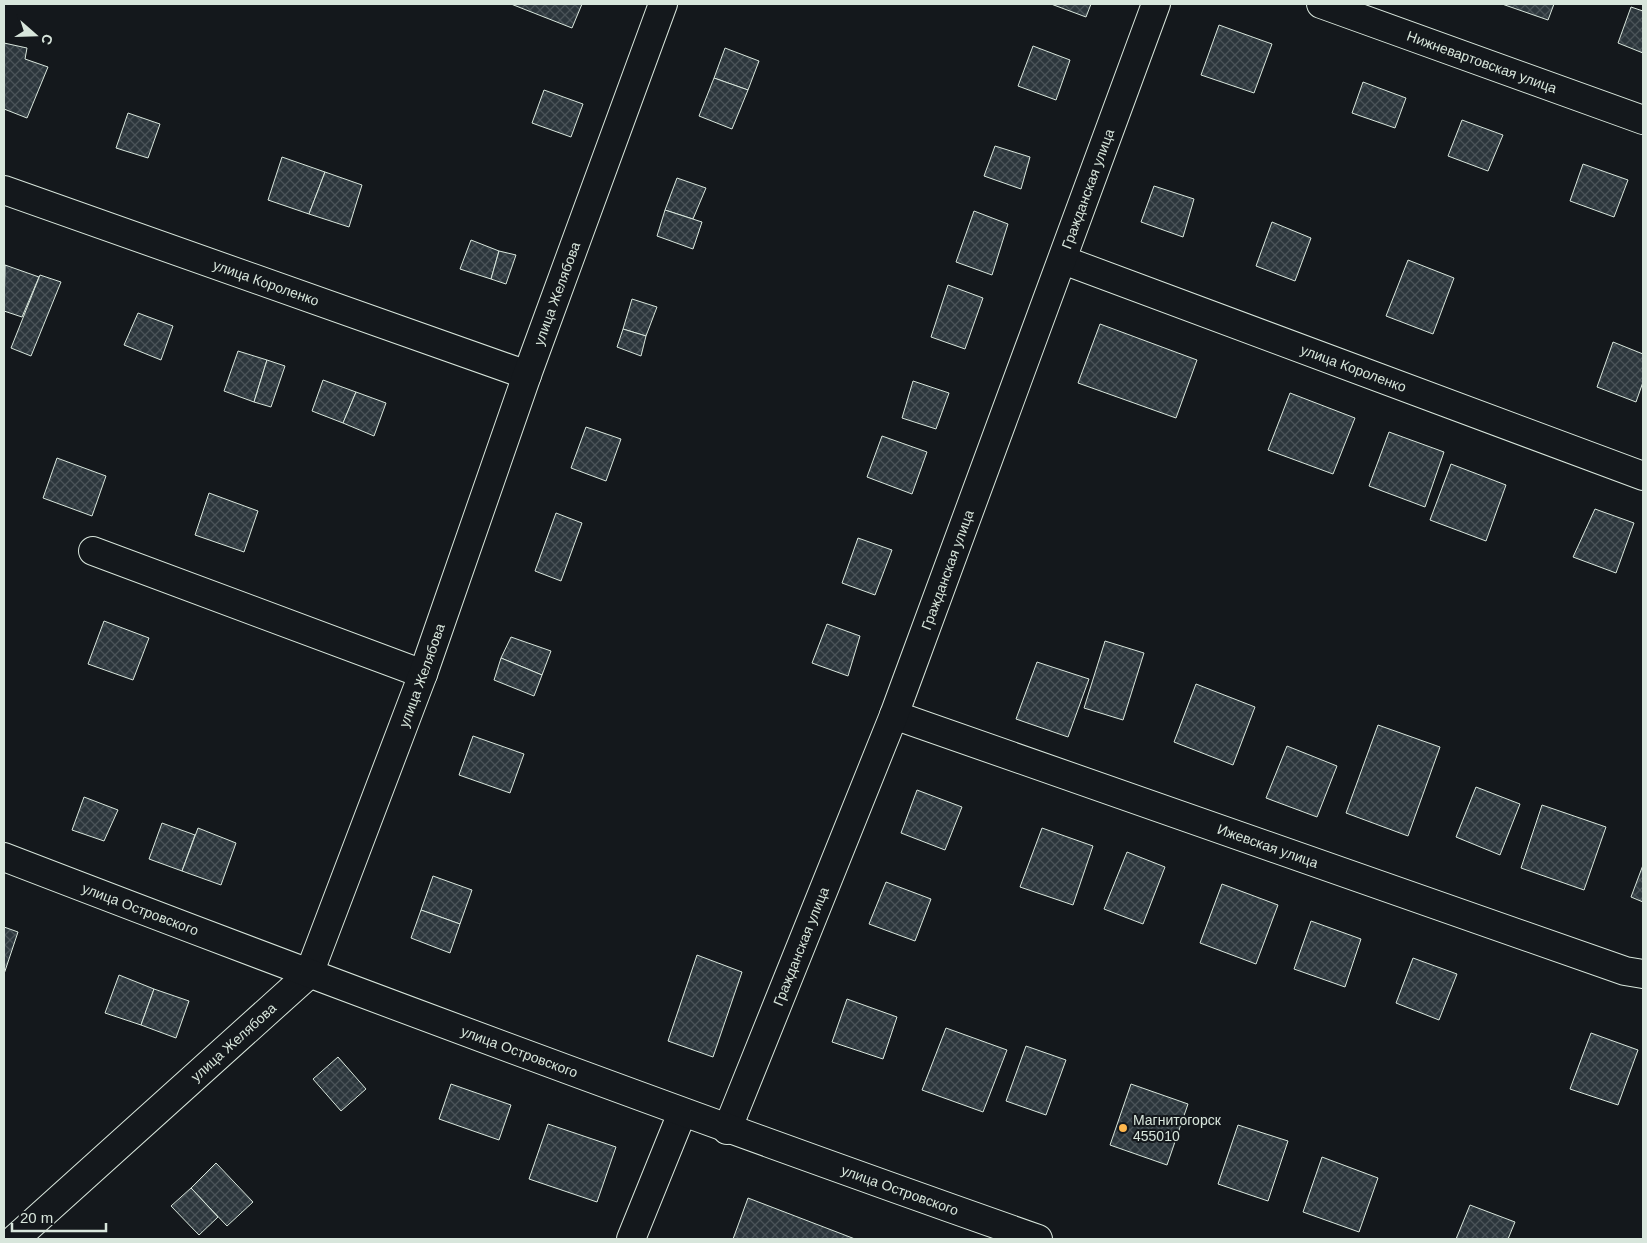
<svg xmlns="http://www.w3.org/2000/svg" width="1647" height="1243" font-family="Arial,sans-serif">
<style>
.building{fill:url(#building-cross-hatch);stroke:#d8e6dc}
.lines{fill:none;stroke-linecap:round;stroke-linejoin:round}
.street-casing{stroke:#d8e6dc;stroke-width:30}
.secondary-casing{stroke:#d8e6dc;stroke-width:30}
.street{stroke:#14181c;stroke-width:28}
.secondary{stroke:#14181c;stroke-width:28}
.poi-dot{fill:#ffb74d;stroke:#14181c;stroke-width:2}
.labels{text-anchor:middle;dominant-baseline:central;stroke-width:4;stroke-linejoin:round;paint-order:stroke}
.street-label{font-size:14px;fill:#d8e6dc;stroke:#14181c}
.poi-label{font-size:14px;fill:#d8e6dc;stroke:#14181c;text-anchor:start}
</style>
<defs>
<pattern id="building-cross-hatch" width="8" height="8" patternUnits="userSpaceOnUse" patternTransform="scale(1.25)"><rect width="8" height="8" fill="#2c363c"/><path d="M0 0l8 8M0 8l8-8" fill="none" stroke="#4a5358"/></pattern>
</defs>
<rect width="100%" height="100%" fill="#14181c"/>
<g class="building">
<polygon points="511,4 582,4 572,28"/>
<polygon points="1051,4 1091,4 1086,17"/>
<polygon points="1502,4 1554,4 1548,20"/>
<polygon points="1631,7 1643,11 1643,53 1618,43"/>
<polygon points="1219,25 1272,44 1254,93 1201,75"/>
<polygon points="4,43 27,48 25,59 48,67 27,118 4,109"/>
<polygon points="1033,46 1070,60 1056,100 1018,86"/>
<polygon points="725,48 759,61 748,90 714,78"/>
<polygon points="714,78 748,90 732,129 699,116"/>
<polygon points="1363,82 1406,98 1395,128 1352,113"/>
<polygon points="544,90 583,104 571,137 532,123"/>
<polygon points="128,113 160,124 148,158 116,148"/>
<polygon points="1462,120 1503,135 1488,171 1448,156"/>
<polygon points="995,146 1030,157 1021,189 984,176"/>
<polygon points="282,157 325,172 309,214 268,200"/>
<polygon points="1583,164 1628,180 1614,217 1570,201"/>
<polygon points="325,172 362,185 349,227 309,214"/>
<polygon points="677,178 706,188 693,219 665,210"/>
<polygon points="1154,186 1194,199 1183,237 1141,222"/>
<polygon points="665,210 702,222 693,249 657,236"/>
<polygon points="974,211 1008,224 992,275 956,262"/>
<polygon points="1272,222 1311,238 1295,281 1256,266"/>
<polygon points="471,240 499,251 491,279 460,269"/>
<polygon points="499,251 516,255 506,284 491,279"/>
<polygon points="1408,260 1454,278 1433,334 1386,316"/>
<polygon points="5,265 39,277 22,317 4,311"/>
<polygon points="40,275 61,282 31,356 11,348"/>
<polygon points="948,285 983,298 965,349 931,337"/>
<polygon points="632,299 657,307 646,336 623,329"/>
<polygon points="138,313 173,326 161,360 124,345"/>
<polygon points="1100,324 1197,360 1176,418 1078,383"/>
<polygon points="623,329 646,336 641,356 617,347"/>
<polygon points="1613,342 1643,354 1643,382 1636,402 1597,387"/>
<polygon points="238,351 267,360 254,402 224,391"/>
<polygon points="267,360 285,366 271,407 254,402"/>
<polygon points="323,380 356,392 343,423 312,411"/>
<polygon points="913,381 949,393 936,429 902,418"/>
<polygon points="356,392 386,403 374,436 343,423"/>
<polygon points="1290,393 1355,418 1333,474 1268,450"/>
<polygon points="586,427 621,439 606,481 571,468"/>
<polygon points="1389,432 1444,452 1425,507 1369,486"/>
<polygon points="882,436 927,452 912,494 867,477"/>
<polygon points="57,458 106,476 92,516 43,498"/>
<polygon points="1451,464 1506,485 1486,541 1430,520"/>
<polygon points="209,493 258,511 244,552 195,535"/>
<polygon points="1595,509 1634,523 1616,573 1573,557"/>
<polygon points="556,513 582,523 561,581 535,571"/>
<polygon points="858,538 892,550 875,595 842,583"/>
<polygon points="104,621 149,638 133,680 88,664"/>
<polygon points="827,624 860,636 848,676 812,663"/>
<polygon points="511,637 551,651 542,675 501,658"/>
<polygon points="1105,641 1144,653 1123,720 1084,708"/>
<polygon points="501,658 542,675 534,696 494,680"/>
<polygon points="1037,662 1089,679 1068,737 1016,719"/>
<polygon points="1196,684 1255,707 1233,765 1174,742"/>
<polygon points="1378,725 1440,747 1408,836 1346,813"/>
<polygon points="473,736 524,754 510,793 459,775"/>
<polygon points="1287,746 1337,766 1317,817 1266,798"/>
<polygon points="1476,787 1520,804 1500,855 1456,837"/>
<polygon points="917,790 962,807 945,850 901,833"/>
<polygon points="84,797 118,810 104,841 72,830"/>
<polygon points="1542,805 1606,827 1584,890 1521,868"/>
<polygon points="162,823 195,835 182,871 149,859"/>
<polygon points="198,828 236,843 221,885 182,871"/>
<polygon points="1042,828 1093,846 1073,905 1020,887"/>
<polygon points="1127,852 1165,867 1143,924 1104,909"/>
<polygon points="1643,865 1643,902 1631,897"/>
<polygon points="433,876 472,890 460,924 421,910"/>
<polygon points="886,882 931,899 915,941 869,924"/>
<polygon points="1222,884 1278,905 1256,964 1200,943"/>
<polygon points="421,910 460,924 450,953 411,938"/>
<polygon points="1311,921 1361,939 1345,987 1294,969"/>
<polygon points="4,927 18,932 4,974"/>
<polygon points="697,955 742,972 713,1057 668,1041"/>
<polygon points="1413,958 1457,974 1439,1020 1396,1003"/>
<polygon points="119,975 154,989 141,1025 105,1013"/>
<polygon points="154,989 189,1001 176,1038 141,1025"/>
<polygon points="847,999 897,1017 883,1059 832,1042"/>
<polygon points="946,1028 1007,1050 983,1112 922,1090"/>
<polygon points="1591,1033 1638,1050 1618,1105 1570,1089"/>
<polygon points="1026,1046 1066,1060 1046,1115 1006,1101"/>
<polygon points="338,1057 366,1089 341,1111 313,1079"/>
<polygon points="451,1084 511,1105 499,1140 439,1119"/>
<polygon points="1131,1084 1188,1104 1167,1165 1110,1145"/>
<polygon points="548,1124 616,1147 597,1202 529,1179"/>
<polygon points="1238,1125 1288,1141 1268,1201 1218,1184"/>
<polygon points="1322,1157 1378,1178 1359,1232 1303,1212"/>
<polygon points="216,1163 253,1202 227,1226 191,1188"/>
<polygon points="191,1188 218,1217 199,1235 171,1206"/>
<polygon points="748,1198 855,1239 733,1239"/>
<polygon points="1470,1205 1515,1222 1508,1239 1456,1239"/>
</g>
<g class="lines">
<defs>
<g id="street">
<path id="s1" d="M1321,4L1643,120"/>
<path id="s2" d="M4,190L527,375"/>
<path id="s3" d="M1063,260L1643,476"/>
<polyline points="93,551 423,674"/>
<path id="s4" d="M894,715L1625,971L1643,974"/>
<path id="s5" d="M727,1130L894,715L1156,4"/>
<path id="s6" d="M15,1239L309,974L423,674L527,375L663,4"/>
<polyline points="631,1239 682,1113"/>
</g>
<g id="secondary">
<path id="s7" d="M4,857C347,989 691,1117 1038,1239"/>
</g>
</defs>
<use href="#street" class="street-casing"/>
<use href="#secondary" class="secondary-casing"/>
<use href="#street" class="street"/>
<use href="#secondary" class="secondary"/>
</g>
<circle class="poi-dot" cx="1123" cy="1128" r="5"/>
<g class="labels">
<g class="street-label">
<text stroke="none"><textPath href="#s1" startOffset="171">Нижневартовская улица</textPath></text>
<text stroke="none"><textPath href="#s5" startOffset="1008">Гражданская улица</textPath></text>
<text stroke="none"><textPath href="#s2" startOffset="278">улица Короленко</textPath></text>
<text stroke="none"><textPath href="#s6" startOffset="1120">улица Желябова</textPath></text>
<text stroke="none"><textPath href="#s3" startOffset="310">улица Короленко</textPath></text>
<text stroke="none"><textPath href="#s5" startOffset="602">Гражданская улица</textPath></text>
<text stroke="none"><textPath href="#s6" startOffset="715">улица Желябова</textPath></text>
<text stroke="none"><textPath href="#s4" startOffset="396">Ижевская улица</textPath></text>
<text stroke="none"><textPath href="#s7" startOffset="146">улица Островского</textPath></text>
<text stroke="none"><textPath href="#s5" startOffset="198">Гражданская улица</textPath></text>
<text stroke="none"><textPath href="#s6" startOffset="294">улица Желябова</textPath></text>
<text stroke="none"><textPath href="#s7" startOffset="551">улица Островского</textPath></text>
<text stroke="none"><textPath href="#s7" startOffset="956">улица Островского</textPath></text>
</g>
<g class="poi-label">
<text x="1133" y="1120">Магнитогорск<tspan x="1133" dy="16">455010</tspan></text>
</g>
</g>
<rect width="1647" height="1243" fill="none" stroke="#d8e6dc" stroke-width="10"/>
<g transform="translate(35 35) rotate(110)" stroke="#14181c" stroke-width="4" paint-order="stroke">
<path d="M0-4L9 19L0 12L-9 19Z" fill="#d8e6dc"/>
<text y="-8" font-size="14" font-weight="bold" text-anchor="middle" fill="#d8e6dc">С</text>
</g>
<path d="M12 1223v8h94v-8" fill="none" stroke="#d8e6dc" stroke-width="2.5"/>
<text x="20" y="1223" font-size="15" fill="#d8e6dc" stroke="#14181c" stroke-width="4" paint-order="stroke">20 m</text>
</svg>
